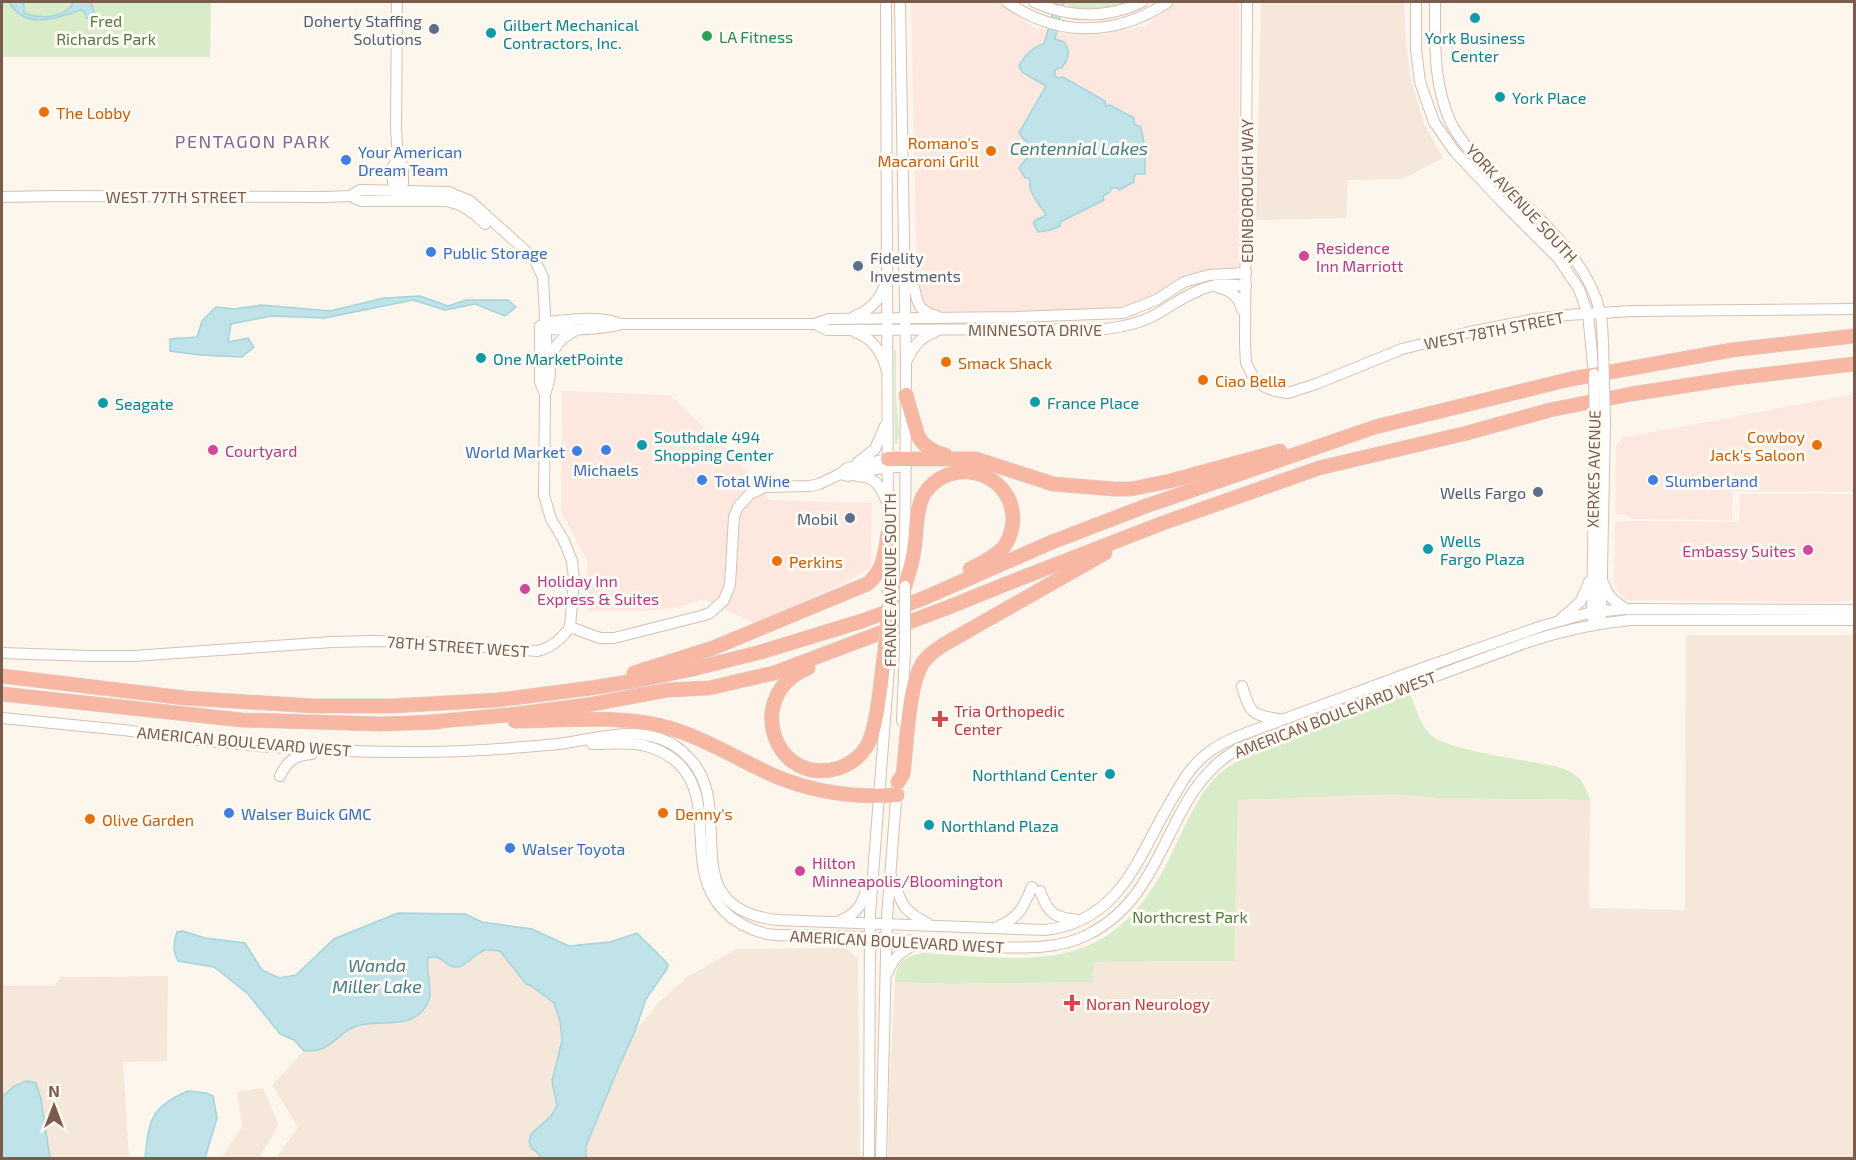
<svg xmlns="http://www.w3.org/2000/svg" width="1856" height="1160" font-family="'Exo 2',sans-serif">
<style>
.residential{fill:#f5e8da}
.commercial{fill:#fde8e0}
.green{fill:#d8ecc9}
.water{fill:#bfe3e8;stroke:#a5d3da;stroke-width:1.5}
.lines{fill:none;stroke-linecap:round;stroke-linejoin:round}
.secondary-casing{stroke:#d6c0b0;stroke-width:12}
.highway-casing{stroke:#dad1cd;stroke-width:15}
.secondary{stroke:#fff;stroke-width:10}
.highway{stroke:#f7b7a3;stroke-width:14}
.secondary-bridge-casing{stroke:#d6c0b0;stroke-width:12;stroke-linecap:butt}
.highway-bridge-casing{stroke:#dad1cd;stroke-width:15;stroke-linecap:butt}
.secondary-bridge{stroke:#fff;stroke-width:10}
.highway-bridge{stroke:#f7b7a3;stroke-width:14}
.culture-dot{fill:#0f9aa8;stroke:#fffaf3;stroke-width:2}
.service-dot{fill:#5c6f8a;stroke:#fffaf3;stroke-width:2}
.leisure-dot{fill:#2e9e5b;stroke:#fffaf3;stroke-width:2}
.food-dot{fill:#e8710a;stroke:#fffaf3;stroke-width:2}
.shop-dot{fill:#3f7fe0;stroke:#fffaf3;stroke-width:2}
.hotel-dot{fill:#d1479c;stroke:#fffaf3;stroke-width:2}
.health-dot{fill:#e0444e;stroke:#fffaf3;stroke-width:2}
.labels{text-anchor:middle;dominant-baseline:central;stroke-width:6;stroke-linejoin:round;paint-order:stroke}
.park-label{font-size:16px;fill:#537a41;stroke:#fffaf3}
.service-label{font-size:16px;fill:#4e5e75;stroke:#fffaf3;text-anchor:end}
.culture-label{font-size:16px;fill:#0d838f;stroke:#fffaf3;text-anchor:start}
.leisure-label{font-size:16px;fill:#27864d;stroke:#fffaf3;text-anchor:start}
.food-label{font-size:16px;fill:#c56008;stroke:#fffaf3;text-anchor:start}
.shop-label{font-size:16px;fill:#366cbe;stroke:#fffaf3;text-anchor:start}
.street-label{font-size:16px;fill:#7a5c4d;stroke:#fffaf3}
.hotel-label{font-size:16px;fill:#b23c85;stroke:#fffaf3;text-anchor:start}
.health-label{font-size:16px;fill:#be3a42;stroke:#fffaf3;text-anchor:start}
.neighbourhood-label{font-size:18px;letter-spacing:1.5px;fill:#846695;stroke:#fffaf3}
.water-label{font-size:18px;font-style:italic;fill:#437c86;stroke:#fffaf3}
</style>
<rect width="100%" height="100%" fill="#fdf6ec"/>
<g class="residential">
<polygon points="1261,2 1404,2 1406,43 1411,81 1425,126 1443,158 1402,179 1348,180 1346,218 1256,220"/>
<polygon points="1686,635 1854,635 1854,1158 888,1158 889,1094 895,982 948,984 1092,982 1093,962 1234,961 1237,800 1395,793 1438,798 1590,800 1589,908 1685,910"/>
<polygon points="845,948 858,958 860,1158 586,1158 586,1146 617,1071 635,1031 660,1001 687,977 736,949"/>
<polygon points="485,950 500,951 504,953 526,984 530,985 554,1003 560,1021 562,1041 552,1081 557,1106 551,1116 531,1134 531,1148 538,1153 541,1158 276,1158 298,1127 272,1085 304,1051 323,1048 354,1027 373,1024 430,996 427,965 428,958 431,956 438,956 452,967 458,967"/>
<polygon points="168,976 167,1061 123,1062 129,1158 2,1158 2,986 54,986 61,977"/>
<polygon points="263,1088 278,1123 277,1128 259,1158 221,1158 242,1127 237,1092"/>
</g>
<g class="commercial">
<polygon points="911,2 1000,2 1034,28 1094,35 1146,26 1177,2 1239,2 1239,262 1236,268 1184,274 1150,297 1133,305 1106,311 938,311 925,308 917,294"/>
<polygon points="562,391 670,395 739,461 769,500 872,503 871,567 847,582 754,623 703,599 679,607 646,611 588,611 587,560 561,512"/>
<polygon points="1854,394 1854,492 1733,491 1732,520 1630,519 1627,515 1615,514 1616,446 1623,438"/>
<polygon points="1740,494 1854,494 1854,600 1837,602 1627,600 1619,593 1614,583 1615,521 1739,522"/>
</g>
<g class="green">
<polygon points="2,2 211,2 210,57 2,57"/>
<polygon points="1058,2 1132,2 1123,7 1085,11"/>
<polygon points="894,350 896,350 896,396 899,433 897,444 895,444"/>
<path d="M1410,694C1416,707 1420,726 1432,736C1449,750 1529,761 1555,766C1577,773 1583,778 1590,800L1438,798L1395,794L1238,800L1234,961L1094,962L1092,982L948,984L895,982C896,961 904,957 922,953C1030,959 1107,978 1166,865C1180,839 1196,795 1218,775C1236,759 1261,750 1282,741C1324,723 1367,708 1410,694Z"/>
</g>
<g class="water">
<path d="M9,2H22L24,6V12L26,14C42,19 65,18 74,2H91L94,12L93,21H91L86,17L85,12L81,10C56,18 26,31 9,2Z"/>
<path d="M1056,2H1065L1062,6L1055,39L1064,42C1072,52 1068,58 1062,68H1059L1055,70V76L1058,78L1063,77L1105,101L1106,106L1110,105L1134,118V124L1141,127L1144,143L1139,146C1137,151 1138,156 1145,157V174H1136L1134,177V182L1119,190L1117,188H1111L1110,192L1103,196L1104,200L1060,222V226L1051,230L1038,232L1033,223L1038,218L1039,219L1046,215C1040,205 1027,191 1030,180L1028,178H1025L1019,168L1025,160L1027,159L1029,151L1027,141H1025L1019,133L1046,86L1022,72L1019,66C1023,57 1035,45 1044,44Z"/>
<polygon points="420,296 448,306 466,300 508,300 516,307 505,316 475,304 445,310 413,300 325,318 271,316 231,324 228,342 248,338 254,347 242,357 200,355 170,351 170,339 197,337 202,321 216,307 234,309 262,305 330,311 384,298"/>
<path d="M398,913L465,914L482,922L532,929L569,946L610,942L637,933L665,961L668,965L667,969L646,999L635,1031L617,1071L586,1146V1158H541L538,1153L531,1148L529,1142L531,1134L551,1116L557,1106L552,1081L562,1041L560,1021L554,1003L530,985L526,984L500,951C496,951 490,949 485,950C475,953 465,968 455,967C443,966 443,953 428,958C425,971 433,989 429,1000C415,1034 379,1017 354,1027C341,1032 332,1047 318,1050C314,1051 309,1051 304,1051L294,1040L280,1034L248,994L218,970L214,967L178,961C173,952 173,942 177,932L183,931L205,938L245,943L262,970L279,978L296,975L334,939Z"/>
<polygon points="26,1081 36,1083 41,1099 50,1158 2,1158 2,1097 13,1087"/>
<path d="M188,1091L206,1093L213,1096L217,1118L205,1158H145C149,1121 150,1107 188,1091Z"/>
</g>
<g class="lines">
<defs>
<g id="secondary">
<polyline points="397,2 396,128 398,160 403,166 403,183 398,190 397,196"/>
<polyline points="886,2 888,538"/>
<polyline points="900,2 906,363 905,574"/>
<path d="M1007,2C1059,38 1117,36 1168,2"/>
<path d="M1034,2C1069,18 1107,19 1142,2"/>
<polyline points="1247,2 1245,345 1246,363 1254,378 1265,387 1275,391 1288,393 1316,384 1402,349 1470,332 1535,319 1567,315 1632,311 1854,309"/>
<polyline points="1416,2 1416,49 1420,82 1434,122 1455,152 1502,202 1558,258 1579,289 1588,314 1594,374"/>
<path d="M1435,2C1435,43 1433,84 1451,123C1461,143 1479,160 1495,175C1533,214 1587,256 1600,312C1603,322 1602,333 1603,343"/>
<polyline points="398,160 393,166 393,183 398,190"/>
<path d="M350,196L361,201H447C463,204 474,212 485,224"/>
<path d="M2,197L55,196L325,197L350,196L360,190L449,192L470,201L527,252L535,261L543,277L547,356C552,370 550,380 545,394L544,495L551,519L564,541L572,561L574,579L570,627"/>
<path d="M904,268C907,272 910,277 912,281C919,300 913,309 937,316"/>
<path d="M1219,288C1232,291 1239,297 1242,310"/>
<path d="M855,316C872,309 879,300 886,283"/>
<path d="M815,324L827,330L1104,329C1124,327 1145,322 1162,311C1177,302 1191,292 1208,287C1220,283 1233,285 1246,286"/>
<path d="M543,325L547,322C571,320 598,315 621,324"/>
<polyline points="540,326 540,382 545,394"/>
<path d="M541,327C554,332 606,329 621,324H815L829,319L1016,317L1123,313L1156,300L1184,282L1209,275L1246,273"/>
<path d="M855,332C871,337 882,352 886,368"/>
<path d="M551,360C554,344 563,337 576,330"/>
<path d="M907,360C913,347 920,337 935,332"/>
<polyline points="858,462 875,449 885,426"/>
<polyline points="840,474 848,476 877,469 906,466"/>
<path d="M857,476C875,477 880,485 886,500"/>
<path d="M1604,584C1608,597 1615,602 1626,609"/>
<polyline points="888,591 888,554"/>
<polyline points="1592,617 1595,427"/>
<polyline points="1601,618 1605,423"/>
<polyline points="1561,619 1581,601 1589,582"/>
<polyline points="570,627 600,638 614,638 701,616 710,613 724,600 730,585 734,517 738,507 750,494 765,487 810,486 819,484 840,474 847,468 888,459"/>
<path d="M2,653L90,656H134L332,642L372,641L420,642L537,651C552,648 561,639 570,627"/>
<path d="M1242,686C1250,713 1251,715 1279,719"/>
<path d="M2,718C42,722 83,726 123,730C146,733 168,737 191,739C263,748 336,752 408,752C458,752 508,749 558,744C591,740 628,727 661,739C673,743 682,750 690,759C739,812 670,907 777,920L1045,930C1125,921 1140,849 1177,791C1184,778 1193,765 1205,755C1216,746 1228,740 1241,735L1409,673L1542,626L1592,612L1627,609L1854,610"/>
<polyline points="902,721 905,650"/>
<path d="M592,744C608,744 626,742 642,745C656,748 668,754 678,763C719,803 682,868 724,911C736,923 750,930 767,934C778,936 788,935 799,935C820,936 841,936 862,937C905,939 947,945 989,947C1022,948 1057,950 1087,935C1171,894 1162,792 1238,749L1528,642C1563,630 1593,624 1629,620H1854"/>
<path d="M280,776C287,761 295,755 312,754"/>
<path d="M891,876C902,902 900,909 927,923"/>
<path d="M1040,891C1048,914 1055,918 1078,920"/>
<path d="M841,920C858,913 862,904 867,888"/>
<path d="M997,927C1019,918 1023,908 1032,887"/>
<path d="M888,972C894,956 903,950 918,943"/>
<polyline points="869,1158 870,913 890,655"/>
<polyline points="881,1158 887,917 897,787"/>
</g>
<g id="highway">
<path d="M906,395L918,436C924,447 933,452 945,455"/>
<polyline points="888,459 976,459 1053,484 1114,489 1131,489 1170,481 1280,451"/>
<path d="M905,586C908,574 913,562 914,550C917,533 915,512 923,496C948,453 1014,471 1013,521C1012,530 1009,540 1004,547C995,557 982,563 970,569"/>
<path d="M808,668C743,694 773,788 839,768C850,764 861,756 867,746C878,726 881,676 885,651"/>
<path d="M634,673L713,648L867,584C884,571 885,553 888,533"/>
<polyline points="2,676 185,698 314,706 391,706 498,700 591,688 640,680 693,669 761,652 862,621 922,599 1052,542 1146,506 1375,427 1571,379 1732,350 1854,336"/>
<polyline points="2,694 242,720 380,724 439,722"/>
<path d="M515,721C565,721 618,714 666,727C705,738 739,760 775,776C813,792 856,798 897,795"/>
<polyline points="430,722 508,715 587,705 668,690 709,688 774,673 949,607 1006,584 1163,523 1319,468 1467,433 1550,410 1631,394 1735,378 1854,364"/>
<path d="M898,782L903,774C907,745 908,688 922,664C929,653 940,647 950,641L1105,553"/>
</g>
</defs>
<use href="#secondary" class="secondary-casing"/>
<use href="#highway" class="highway-casing"/>
<use href="#secondary" class="secondary"/>
<use href="#highway" class="highway"/>
<defs>
<g id="secondary-bridge">
<polyline points="1603,343 1605,423"/>
<polyline points="1594,374 1595,427"/>
<polyline points="905,586 905,650"/>
<polyline points="888,591 889,626"/>
</g>
<polyline id="highway-bridge" points="885,651 888,621"/>
</defs>
<use href="#secondary-bridge" class="secondary-bridge-casing"/>
<use href="#highway-bridge" class="highway-bridge-casing"/>
<use href="#secondary-bridge" class="secondary-bridge"/>
<use href="#highway-bridge" class="highway-bridge"/>
</g>
<g class="culture-dot">
<circle cx="1475" cy="18" r="6"/>
<circle cx="491" cy="33" r="6"/>
<circle cx="1500" cy="97" r="6"/>
<circle cx="481" cy="358" r="6"/>
<circle cx="1035" cy="402" r="6"/>
<circle cx="103" cy="403" r="6"/>
<circle cx="642" cy="445" r="6"/>
<circle cx="1428" cy="549" r="6"/>
<circle cx="1110" cy="774" r="6"/>
<circle cx="929" cy="825" r="6"/>
</g>
<g class="service-dot">
<circle cx="434" cy="29" r="6"/>
<circle cx="858" cy="266" r="6"/>
<circle cx="1538" cy="492" r="6"/>
<circle cx="850" cy="518" r="6"/>
</g>
<circle class="leisure-dot" cx="707" cy="36" r="6"/>
<g class="food-dot">
<circle cx="44" cy="112" r="6"/>
<circle cx="991" cy="151" r="6"/>
<circle cx="946" cy="362" r="6"/>
<circle cx="1203" cy="380" r="6"/>
<circle cx="1817" cy="445" r="6"/>
<circle cx="777" cy="561" r="6"/>
<circle cx="663" cy="813" r="6"/>
<circle cx="90" cy="819" r="6"/>
</g>
<g class="shop-dot">
<circle cx="346" cy="160" r="6"/>
<circle cx="431" cy="252" r="6"/>
<circle cx="606" cy="450" r="6"/>
<circle cx="577" cy="451" r="6"/>
<circle cx="702" cy="480" r="6"/>
<circle cx="1653" cy="480" r="6"/>
<circle cx="229" cy="813" r="6"/>
<circle cx="510" cy="848" r="6"/>
</g>
<g class="hotel-dot">
<circle cx="1304" cy="256" r="6"/>
<circle cx="213" cy="450" r="6"/>
<circle cx="1808" cy="550" r="6"/>
<circle cx="525" cy="589" r="6"/>
<circle cx="800" cy="871" r="6"/>
</g>
<g class="health-dot">
<path d="M937 710h6v6h6v6h-6v6h-6v-6h-6v-6h6z"/>
<path d="M1069 994h6v6h6v6h-6v6h-6v-6h-6v-6h6z"/>
</g>
<g class="labels">
<g class="park-label">
<text x="106" y="20">Fred<tspan x="106" dy="18">Richards Park</tspan></text>
<text x="1190" y="916">Northcrest Park</text>
</g>
<g class="service-label">
<text x="422" y="20">Doherty Staffing<tspan x="422" dy="18">Solutions</tspan></text>
<text x="870" y="257" text-anchor="start">Fidelity<tspan x="870" dy="18">Investments</tspan></text>
<text x="1526" y="492">Wells Fargo</text>
<text x="838" y="518">Mobil</text>
</g>
<g class="culture-label">
<text x="503" y="24">Gilbert Mechanical<tspan x="503" dy="18">Contractors, Inc.</tspan></text>
<text x="1475" y="37" text-anchor="middle">York Business<tspan x="1475" dy="18">Center</tspan></text>
<text x="1512" y="97">York Place</text>
<text x="493" y="358">One MarketPointe</text>
<text x="1047" y="402">France Place</text>
<text x="115" y="403">Seagate</text>
<text x="654" y="436">Southdale 494<tspan x="654" dy="18">Shopping Center</tspan></text>
<text x="1440" y="540">Wells<tspan x="1440" dy="18">Fargo Plaza</tspan></text>
<text x="1098" y="774" text-anchor="end">Northland Center</text>
<text x="941" y="825">Northland Plaza</text>
</g>
<g class="leisure-label">
<text x="719" y="36">LA Fitness</text>
</g>
<g class="food-label">
<text x="56" y="112">The Lobby</text>
<text x="979" y="142" text-anchor="end">Romano's<tspan x="979" dy="18">Macaroni Grill</tspan></text>
<text x="958" y="362">Smack Shack</text>
<text x="1215" y="380">Ciao Bella</text>
<text x="1805" y="436" text-anchor="end">Cowboy<tspan x="1805" dy="18">Jack's Saloon</tspan></text>
<text x="789" y="561">Perkins</text>
<text x="675" y="813">Denny's</text>
<text x="102" y="819">Olive Garden</text>
</g>
<g class="shop-label">
<text x="358" y="151">Your American<tspan x="358" dy="18">Dream Team</tspan></text>
<text x="443" y="252">Public Storage</text>
<text x="565" y="451" text-anchor="end">World Market</text>
<text x="606" y="469" text-anchor="middle">Michaels</text>
<text x="714" y="480">Total Wine</text>
<text x="1665" y="480">Slumberland</text>
<text x="241" y="813">Walser Buick GMC</text>
<text x="522" y="848">Walser Toyota</text>
</g>
<g class="street-label">
<text transform="translate(1246 191) rotate(-90)">EDINBOROUGH WAY</text>
<text x="176" y="196">WEST 77TH STREET</text>
<text transform="translate(1522 203) rotate(47)">YORK AVENUE SOUTH</text>
<text x="1035" y="329">MINNESOTA DRIVE</text>
<text transform="translate(1494 330) rotate(-11)">WEST 78TH STREET</text>
<text transform="translate(1593 469) rotate(-89)">XERXES AVENUE</text>
<text transform="translate(889 580) rotate(-90)">FRANCE AVENUE SOUTH</text>
<text transform="translate(458 646) rotate(4)">78TH STREET WEST</text>
<text transform="translate(1335 714) rotate(-21)">AMERICAN BOULEVARD WEST</text>
<text transform="translate(244 741) rotate(5)">AMERICAN BOULEVARD WEST</text>
<text transform="translate(897 941) rotate(3)">AMERICAN BOULEVARD WEST</text>
</g>
<g class="hotel-label">
<text x="1316" y="247">Residence<tspan x="1316" dy="18">Inn Marriott</tspan></text>
<text x="225" y="450">Courtyard</text>
<text x="1796" y="550" text-anchor="end">Embassy Suites</text>
<text x="537" y="580">Holiday Inn<tspan x="537" dy="18">Express &amp; Suites</tspan></text>
<text x="812" y="862">Hilton<tspan x="812" dy="18">Minneapolis/Bloomington</tspan></text>
</g>
<g class="health-label">
<text x="954" y="710">Tria Orthopedic<tspan x="954" dy="18">Center</tspan></text>
<text x="1086" y="1003">Noran Neurology</text>
</g>
<g class="neighbourhood-label">
<text x="253" y="141">PENTAGON PARK</text>
</g>
<g class="water-label">
<text x="1079" y="148">Centennial Lakes</text>
<text x="377" y="965">Wanda<tspan x="377" dy="21">Miller Lake</tspan></text>
</g>
</g>
<rect width="1856" height="1160" fill="none" stroke="#7a5c4d" stroke-width="6"/>
<g transform="translate(54 1106)" stroke="#fffaf3" stroke-width="4.5" paint-order="stroke">
<path d="M0-4.5L10 22L0 15L-10 22Z" fill="#7a5c4d"/>
<text y="-9" font-size="16" font-weight="bold" text-anchor="middle" fill="#7a5c4d">N</text>
</g>
</svg>
